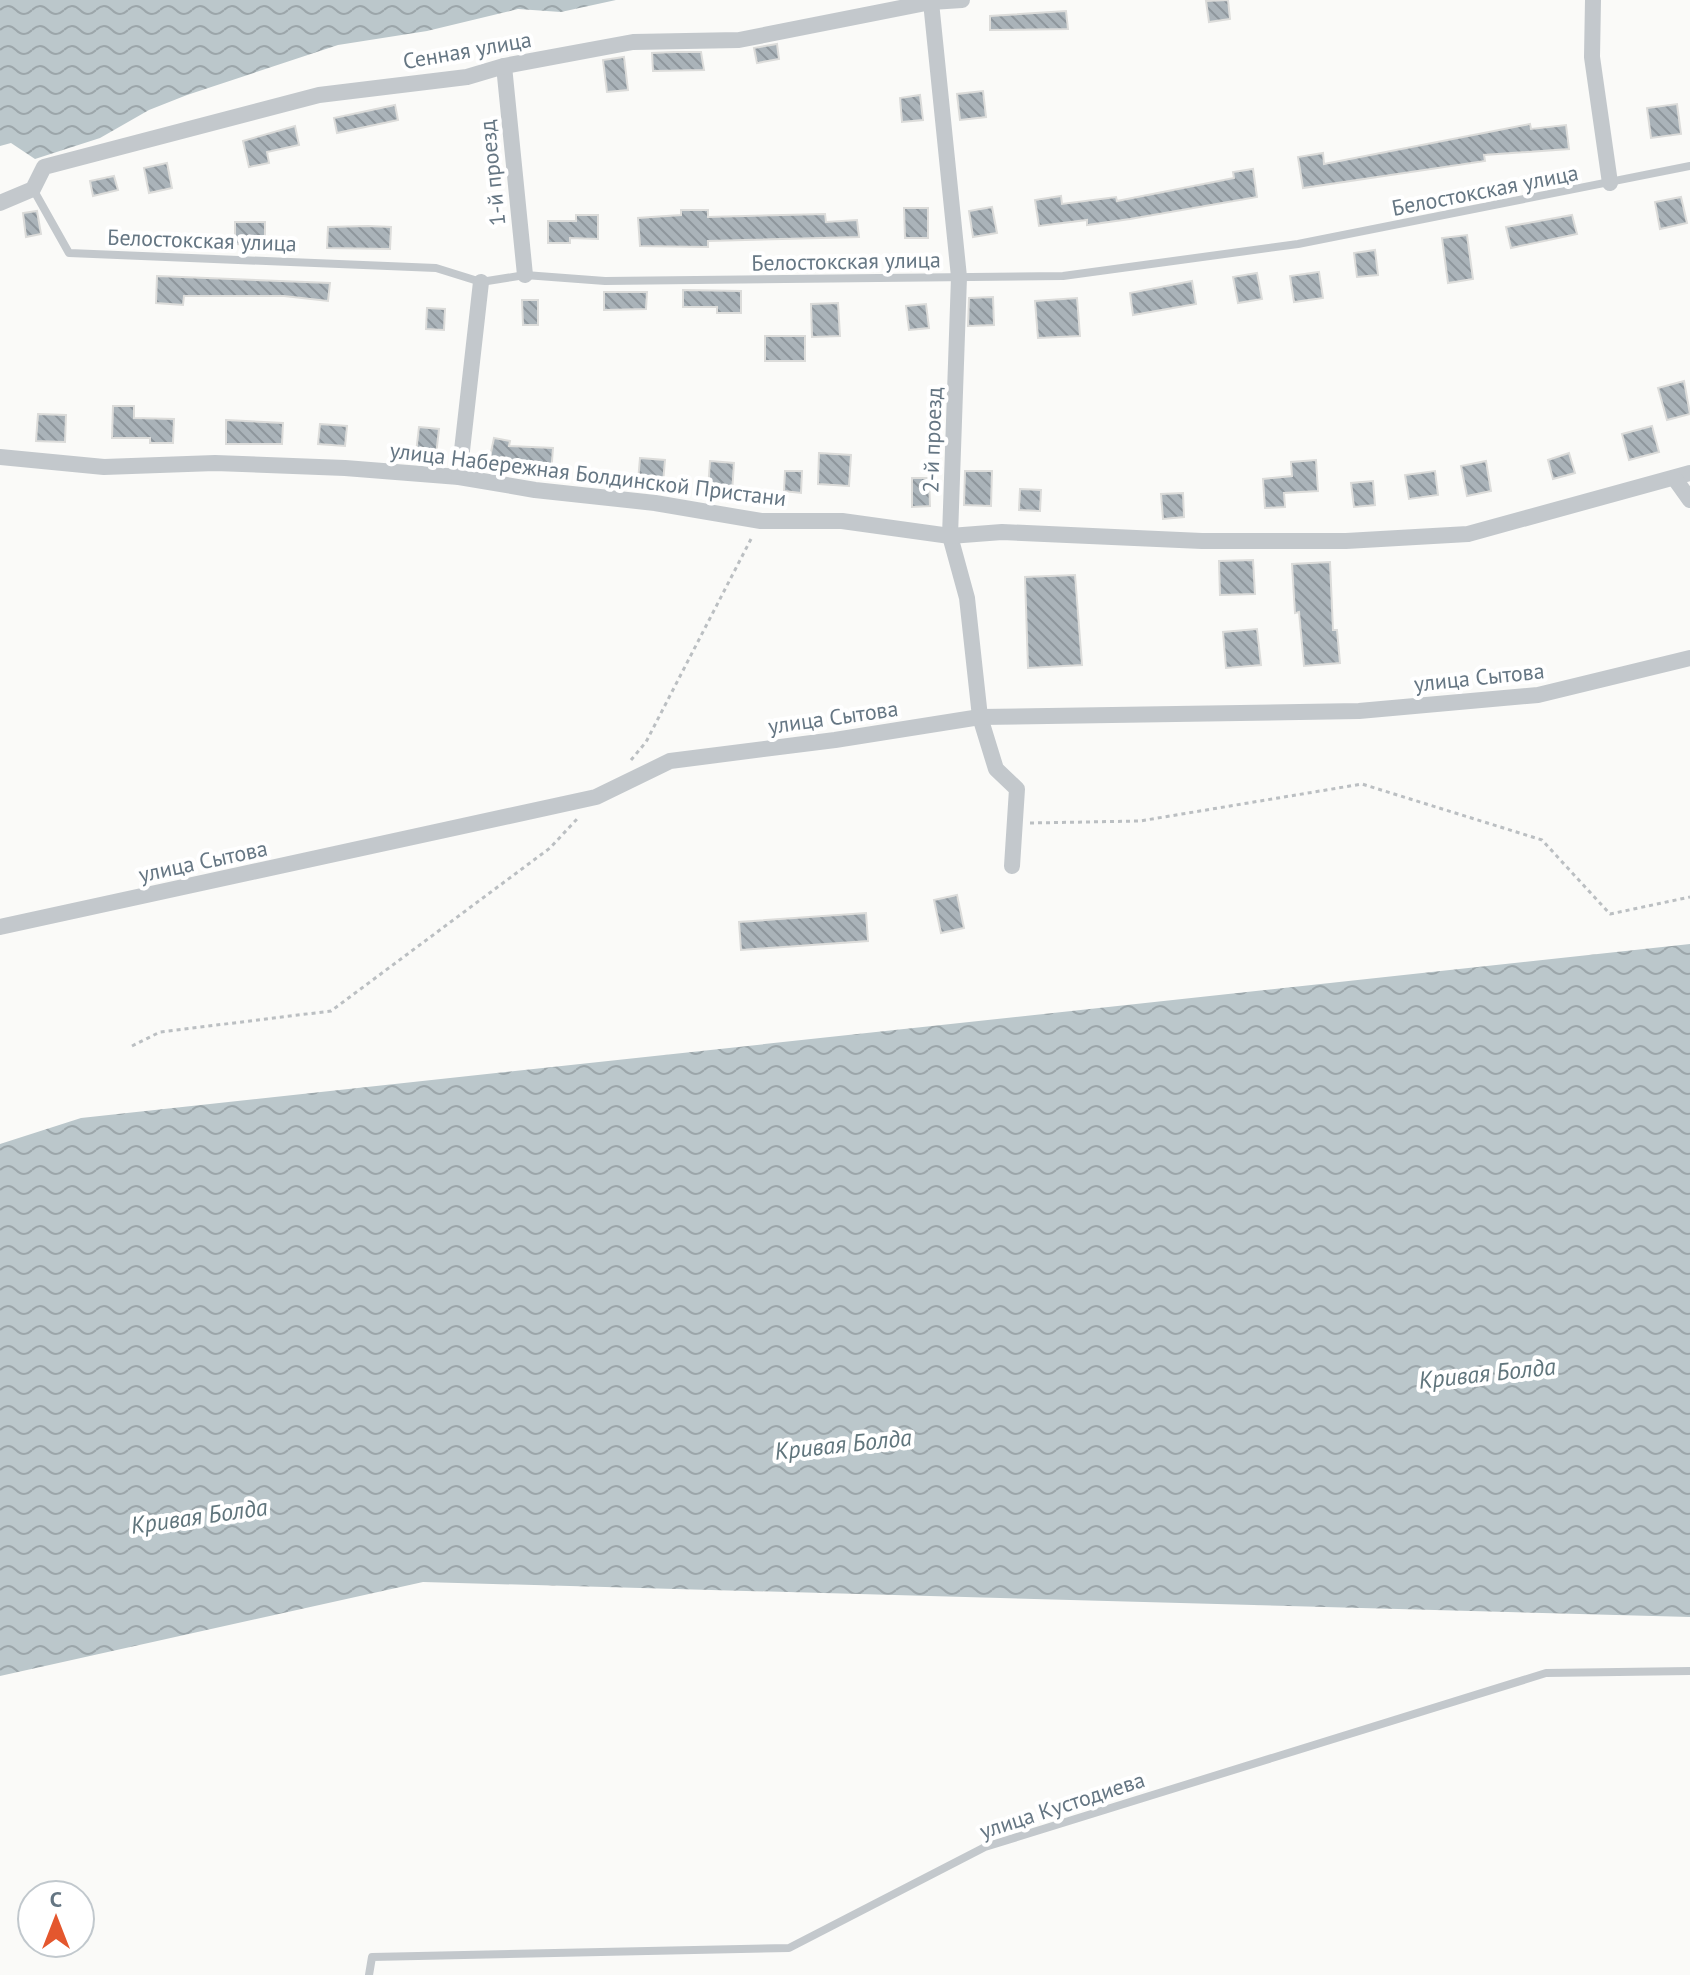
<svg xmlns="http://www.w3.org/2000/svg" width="1690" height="1975" font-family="'PT Sans',sans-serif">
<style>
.water{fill:url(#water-waves)}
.building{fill:url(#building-back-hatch);stroke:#dcdcda;stroke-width:2}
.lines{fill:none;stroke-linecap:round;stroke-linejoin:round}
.path{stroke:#bbbfc2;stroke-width:3;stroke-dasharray:4 4;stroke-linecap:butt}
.service{stroke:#c3c8cc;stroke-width:8}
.minor{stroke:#c3c8cc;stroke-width:16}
.labels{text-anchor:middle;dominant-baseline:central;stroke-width:8;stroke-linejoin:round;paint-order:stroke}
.street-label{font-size:22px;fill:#657683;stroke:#fff}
.water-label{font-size:24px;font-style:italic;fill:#60757c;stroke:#fff}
</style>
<defs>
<pattern id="water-waves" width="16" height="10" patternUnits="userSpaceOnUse" patternTransform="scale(2)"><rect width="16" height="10" fill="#bbc7cb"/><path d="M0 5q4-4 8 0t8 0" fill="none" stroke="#9ca6aa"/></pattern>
<pattern id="building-back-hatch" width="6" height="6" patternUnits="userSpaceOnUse" patternTransform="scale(2)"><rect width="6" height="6" fill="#aab3b9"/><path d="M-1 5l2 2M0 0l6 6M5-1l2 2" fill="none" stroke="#8e969c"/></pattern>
</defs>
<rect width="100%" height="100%" fill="#fafaf8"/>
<g class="water">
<polygon points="0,0 616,0 561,12 518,9 427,31 338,45 187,95 149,110 100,138 35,159 11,143 0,146"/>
<polygon points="1690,944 1690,1617 423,1582 0,1676 0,1144 81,1118"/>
</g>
<g class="building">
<polygon points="1228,0 1230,19 1209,22 1206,1"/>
<polygon points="1066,11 1068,29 990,30 990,16"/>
<polygon points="777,44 779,59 757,63 754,48"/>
<polygon points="674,52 701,52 704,70 653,71 652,53"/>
<polygon points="624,57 628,90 607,92 603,60"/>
<polygon points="983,91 986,117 960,120 957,94"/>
<polygon points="920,95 923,120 902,122 900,98"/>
<polygon points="1677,104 1681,134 1651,138 1647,108"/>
<polygon points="395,105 398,120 337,133 334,118"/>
<polygon points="1530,124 1531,129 1566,125 1569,149 1484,155 1485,161 1303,188 1298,157 1323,153 1324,164"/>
<polygon points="295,126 299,145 267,152 269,163 249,167 243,141"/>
<polygon points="167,163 172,188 149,193 144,168"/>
<polygon points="1253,169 1257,197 1130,219 1087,225 1087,220 1039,226 1035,200 1061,196 1062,204 1116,197 1117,201 1234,178 1233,172"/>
<polygon points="114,176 118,190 93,196 90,181"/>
<polygon points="1681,197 1687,223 1660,229 1655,202"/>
<polygon points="992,207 997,233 973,237 969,211"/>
<polygon points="904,208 928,208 928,238 905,238"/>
<polygon points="681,210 708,210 708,217 825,214 826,222 857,220 859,237 708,241 708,247 640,246 638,218 681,215"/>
<polygon points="37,211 41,234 26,237 23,213"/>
<polygon points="576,215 598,215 598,239 570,238 570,243 548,243 548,221 576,221"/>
<polygon points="1572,215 1577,234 1511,248 1506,227"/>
<polygon points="235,222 265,222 265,245 235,244"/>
<polygon points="368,226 391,227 390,249 327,248 328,227"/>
<polygon points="1467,235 1473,279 1448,283 1442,238"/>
<polygon points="1375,250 1378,275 1357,277 1354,253"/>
<polygon points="1319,272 1323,298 1294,302 1290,276"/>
<polygon points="1257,273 1262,299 1238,303 1233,277"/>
<polygon points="157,276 330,283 328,301 284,296 184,296 183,305 156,303"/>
<polygon points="1192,281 1196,304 1133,315 1130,293"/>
<polygon points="683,290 741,291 741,313 717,313 717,307 683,307"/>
<polygon points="604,292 647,292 646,309 604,310"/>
<polygon points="993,297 994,325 968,326 969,298"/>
<polygon points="1077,298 1080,336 1038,338 1035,301"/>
<polygon points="522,300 538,300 538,325 523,325"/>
<polygon points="838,303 840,336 812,337 811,304"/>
<polygon points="926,304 929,328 909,330 906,306"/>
<polygon points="427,308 445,309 444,330 426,329"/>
<rect x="765" y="336" width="40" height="25"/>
<polygon points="1684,381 1690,414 1667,420 1658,388"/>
<polygon points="113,406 134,406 134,418 174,419 173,443 150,443 150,438 112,438"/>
<polygon points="38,414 66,415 65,442 36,441"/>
<polygon points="226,420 283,423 282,444 226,444"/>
<polygon points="320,424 347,426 345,446 318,444"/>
<polygon points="1652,426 1659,452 1629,460 1622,434"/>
<polygon points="419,427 439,429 436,455 416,453"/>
<polygon points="494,438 510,441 509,446 553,448 551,474 526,472 527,469 489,462"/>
<polygon points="819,453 851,455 849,486 818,484"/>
<polygon points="1569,453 1575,473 1553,479 1548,460"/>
<polygon points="640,458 665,460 663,483 638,481"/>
<polygon points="1316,460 1318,491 1284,493 1285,507 1265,508 1263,479 1292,476 1291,462"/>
<polygon points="710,461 734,463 732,492 708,490"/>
<polygon points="1486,461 1491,491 1467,496 1461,466"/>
<polygon points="785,471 802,471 801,493 784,491"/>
<polygon points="965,471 992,471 991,506 964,505"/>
<polygon points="1435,471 1438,495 1409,499 1405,475"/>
<polygon points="912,478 929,478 930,506 912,507"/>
<polygon points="1373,481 1375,505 1354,507 1351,483"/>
<polygon points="1020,489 1041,490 1040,511 1019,510"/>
<polygon points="1183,493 1184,517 1163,519 1161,494"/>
<polygon points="1253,560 1255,594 1220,595 1219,561"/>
<polygon points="1330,562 1333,630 1337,630 1340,663 1304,666 1299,612 1295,613 1292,564"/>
<polygon points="1075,575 1082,665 1028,668 1025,577"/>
<polygon points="1257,629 1261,665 1226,668 1223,632"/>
<polygon points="957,895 964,928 941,933 934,900"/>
<polygon points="866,913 868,941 741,950 739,922"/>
</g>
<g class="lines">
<g class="path">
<polyline points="631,760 646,742 751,539"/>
<polyline points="1030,823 1140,821 1362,784 1542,840 1610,914 1690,897"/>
<polyline points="132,1046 160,1032 331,1011 550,848 577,819"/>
</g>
<g class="service">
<polyline points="33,189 69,253 436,268 481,282 525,275 605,281 1063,276 1298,244 1690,166"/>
<polyline points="369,1975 372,1957 789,1948 985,1847 1546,1673 1690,1671"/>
</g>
<g class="minor">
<polyline points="1593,0 1592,57 1610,183"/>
<polyline points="931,2 959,277 950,536 967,598 980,717 996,769 1017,789 1012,866"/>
<polyline points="504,66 525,275"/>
<polyline points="0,203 33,189 44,167 319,95 467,77 504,66 633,42 739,40 931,2 962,0"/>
<polyline points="0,457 104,467 215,463 345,468 459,477 535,490 655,503 761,521 842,521 950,536 1002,532 1202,541 1346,541 1468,534 1690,473"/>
<polyline points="459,477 481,282"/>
<polyline points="1675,479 1690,500"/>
<polyline points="0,927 596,797 670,761 835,740 980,717 1359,711 1538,695 1690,658"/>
</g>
</g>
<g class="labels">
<g class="street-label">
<text transform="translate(467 50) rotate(-10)">Сенная улица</text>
<text transform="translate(492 173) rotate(-96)">1-й проезд</text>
<text transform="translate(1485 190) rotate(-11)">Белостокская улица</text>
<text transform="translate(202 240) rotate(2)">Белостокская улица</text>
<text transform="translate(846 261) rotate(-1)">Белостокская улица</text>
<text transform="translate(932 440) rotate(-88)">2-й проезд</text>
<text transform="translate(588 474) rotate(7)">улица Набережная Болдинской Пристани</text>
<text transform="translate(1479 677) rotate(-6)">улица Сытова</text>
<text transform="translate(833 717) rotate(-8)">улица Сытова</text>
<text transform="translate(203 861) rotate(-12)">улица Сытова</text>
<text transform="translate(1062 1805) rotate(-18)">улица Кустодиева</text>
</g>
<g class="water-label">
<text transform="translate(1487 1373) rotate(-6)">Кривая Болда</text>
<text transform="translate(843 1444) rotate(-6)">Кривая Болда</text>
<text transform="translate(199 1516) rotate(-8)">Кривая Болда</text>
</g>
</g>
<g transform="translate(56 1919)"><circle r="38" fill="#ffffff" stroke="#c1c8cd" stroke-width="2"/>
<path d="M0-6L14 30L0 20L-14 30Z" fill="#e4572e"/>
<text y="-12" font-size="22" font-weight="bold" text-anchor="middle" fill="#657683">С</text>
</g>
</svg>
